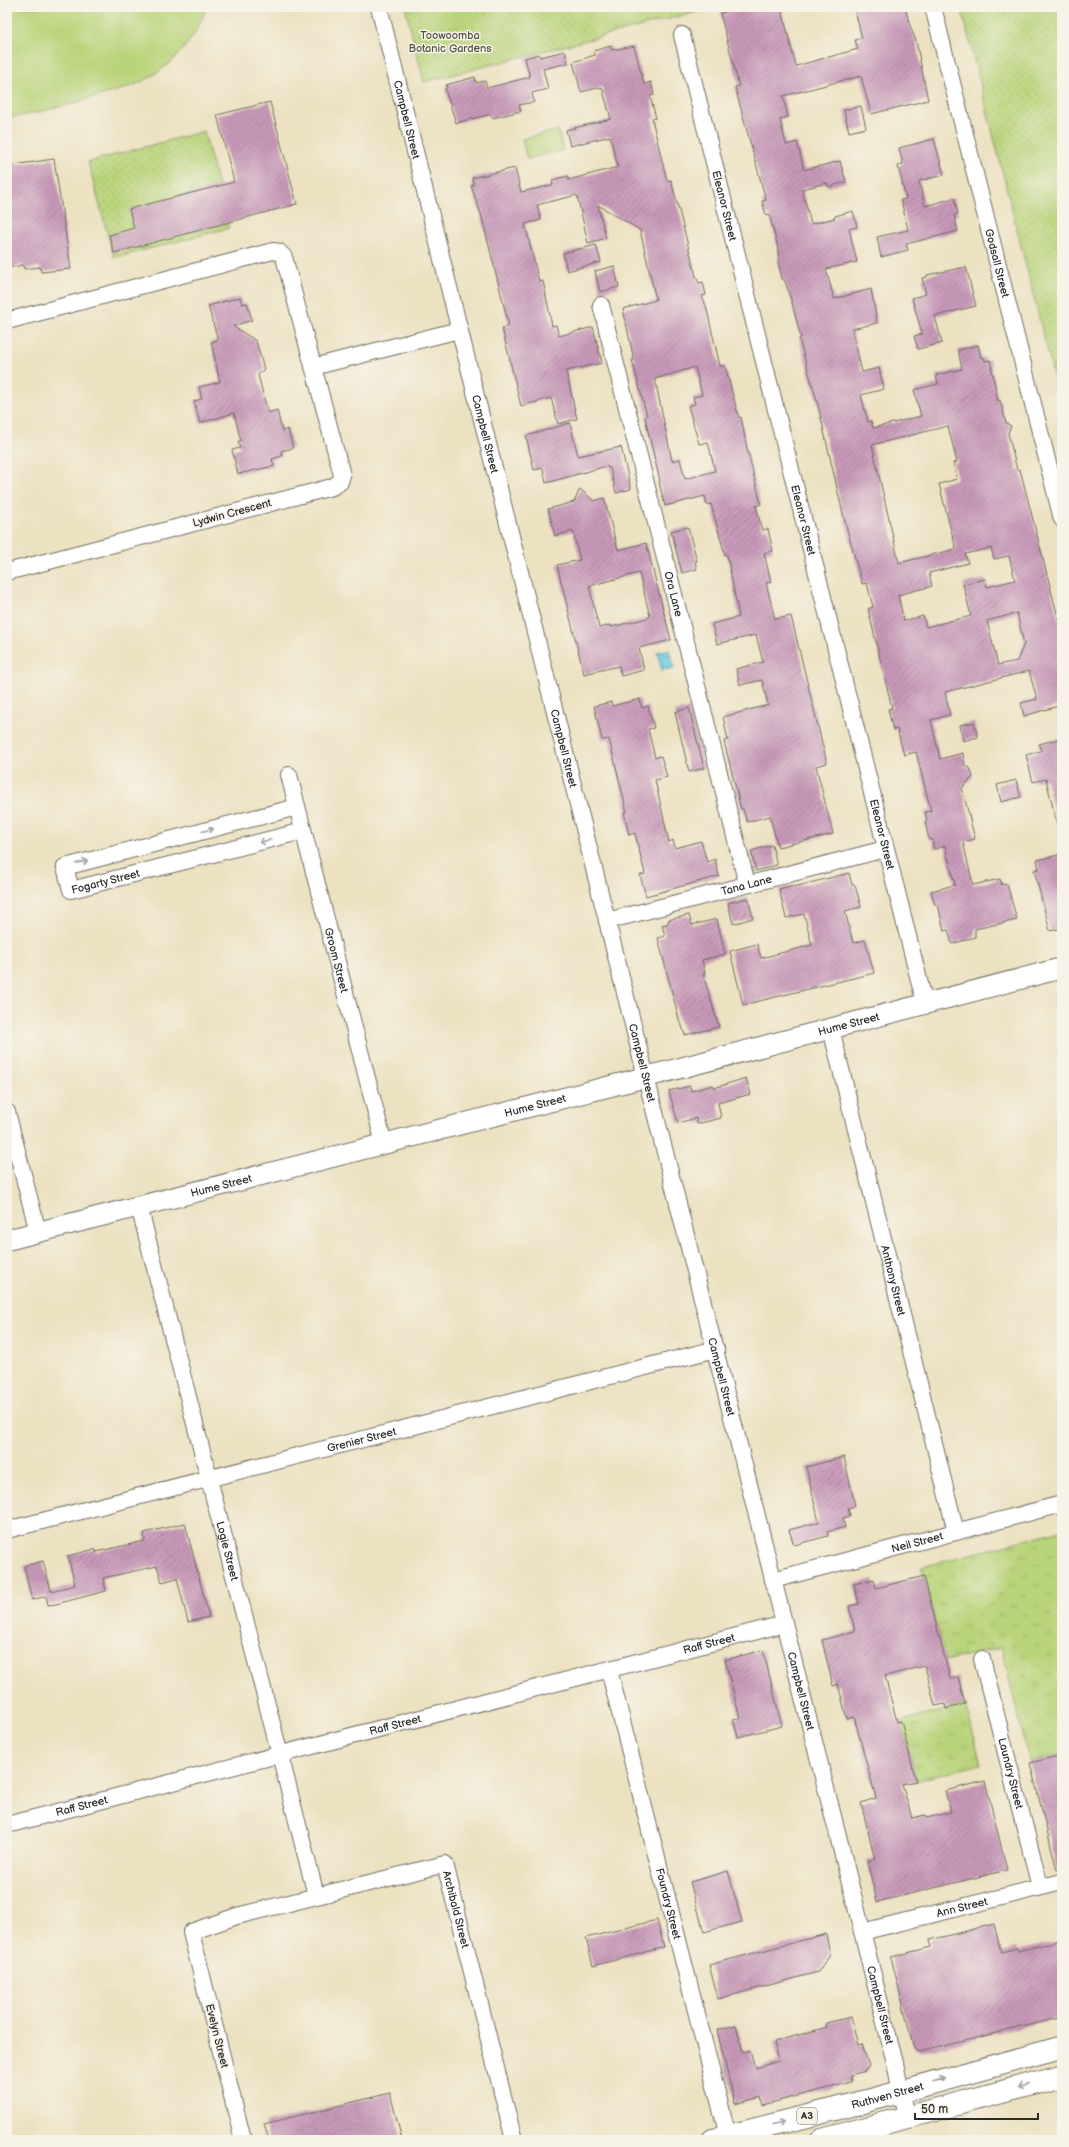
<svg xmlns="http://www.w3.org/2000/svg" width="1069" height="2147" font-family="'Balsamiq Sans',sans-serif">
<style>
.grass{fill:url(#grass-tufts);stroke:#728052}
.park{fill:url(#park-dots);stroke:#728052}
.pitch{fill:#b9d47a;stroke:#728052}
.water{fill:url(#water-ripples);stroke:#447a82}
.building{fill:url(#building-hatch);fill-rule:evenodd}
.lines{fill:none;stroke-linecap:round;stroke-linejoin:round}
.minor-casing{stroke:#6f6b60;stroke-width:18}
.tertiary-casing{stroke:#6f6b60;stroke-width:22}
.trunk-casing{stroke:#6f6b60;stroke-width:24}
.minor{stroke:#fff;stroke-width:16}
.tertiary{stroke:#fff;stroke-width:20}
.trunk{stroke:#fff;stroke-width:22}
.oneway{stroke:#a0a0a0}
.labels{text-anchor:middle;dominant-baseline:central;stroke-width:3;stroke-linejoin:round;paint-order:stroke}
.shield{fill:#f7f3e8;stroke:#686764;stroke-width:1}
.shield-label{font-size:10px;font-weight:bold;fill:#2b2b2b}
.park-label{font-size:11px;fill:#4e553f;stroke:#f7f3e8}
.street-label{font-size:11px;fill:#2b2b2b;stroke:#f7f3e8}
</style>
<defs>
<pattern id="grass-tufts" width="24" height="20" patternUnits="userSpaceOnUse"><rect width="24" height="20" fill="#b9d47a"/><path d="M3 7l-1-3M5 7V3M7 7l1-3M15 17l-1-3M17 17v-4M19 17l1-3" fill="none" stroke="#9fb66a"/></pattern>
<pattern id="park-dots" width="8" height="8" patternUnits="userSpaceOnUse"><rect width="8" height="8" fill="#b9d47a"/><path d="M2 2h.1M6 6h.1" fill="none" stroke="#9fb66a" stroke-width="1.8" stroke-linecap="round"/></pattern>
<pattern id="water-ripples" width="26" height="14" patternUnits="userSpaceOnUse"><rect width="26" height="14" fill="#5ec8d9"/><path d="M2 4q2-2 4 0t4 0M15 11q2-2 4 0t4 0" fill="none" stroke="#4ea3b0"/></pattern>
<pattern id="building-hatch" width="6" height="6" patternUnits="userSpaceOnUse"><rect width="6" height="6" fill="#c899b9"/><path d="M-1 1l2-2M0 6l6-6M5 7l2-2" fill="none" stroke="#a37d97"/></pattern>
</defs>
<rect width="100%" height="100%" fill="#f7f3e8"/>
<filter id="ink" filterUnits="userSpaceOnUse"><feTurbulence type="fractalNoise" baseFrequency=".025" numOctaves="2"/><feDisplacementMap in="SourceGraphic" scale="8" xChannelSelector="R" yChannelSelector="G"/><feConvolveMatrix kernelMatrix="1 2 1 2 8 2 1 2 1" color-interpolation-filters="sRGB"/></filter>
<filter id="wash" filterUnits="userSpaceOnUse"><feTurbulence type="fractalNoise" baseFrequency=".012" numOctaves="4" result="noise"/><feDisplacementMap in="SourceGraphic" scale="16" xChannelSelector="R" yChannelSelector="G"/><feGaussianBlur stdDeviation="0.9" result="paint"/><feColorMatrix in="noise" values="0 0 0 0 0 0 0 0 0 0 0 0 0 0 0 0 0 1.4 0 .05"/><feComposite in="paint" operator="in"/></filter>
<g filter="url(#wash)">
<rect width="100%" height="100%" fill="#ece1c1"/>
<g class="grass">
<polygon points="1062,1530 1062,1755 1030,1763 1001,1647 945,1661 922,1567"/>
<polygon points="966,1705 981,1764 916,1781 901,1721"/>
</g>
<g class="park">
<polygon points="405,7 716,7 424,82"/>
<polygon points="961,7 1062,7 1062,409"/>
<polygon points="204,131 229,228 114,258 88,162"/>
</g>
<g class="pitch">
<path d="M7,7H206C198,38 170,68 141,82C122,91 100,95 80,101C56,108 33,114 8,118Z"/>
<polygon points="558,130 563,150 527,159 522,139"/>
</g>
<polygon class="water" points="669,649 674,668 662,670 657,652"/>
<g id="blocks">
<g class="building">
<path d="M742,7H781L796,66L858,49L855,40L862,38L854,7H905L910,26L916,41L928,100L871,114L861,76L783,96L788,117L780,119L786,145L797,142L804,170L840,161L846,182L828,187L827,183L802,189L811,224L835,218V216L853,211L857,227L849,229L857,262L826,269L834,299L871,289L877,323L852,329L862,372L879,368L884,389L861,395L868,422L871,421L873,428L921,416L914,390L938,384L936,375L962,369L958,350L978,345L981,358L984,357L985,361L990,360L998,401L1000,400L1006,423L1011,426L1008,433L1017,470L1020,469L1062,633V705L1024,716L1021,703L1037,699L1029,671L945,692L950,715L931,720L940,759L963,753L965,766L970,768L973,777L962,788L975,839L963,842L973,885L1000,879L1002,885L1007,884L1017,920L975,929V937L952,944L948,930L944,931L938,904L935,905L931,891L955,885L945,846L934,849L932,839L929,840L925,822L927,821L925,812L931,811L916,752L904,755L897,729L893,730L888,709L892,708L868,609L873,607L867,583L862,584L843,514L817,401L799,339L801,338L792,303L785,281L782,279L778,261L779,258L777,244L769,214L766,215L762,201L766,200L735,87L739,86L720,13ZM948,426L957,462L953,463L957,479L939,484L956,549L899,563L872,445ZM991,548L994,559L1009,556L1015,580L987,587L985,579L963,584L971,616L926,627L923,616L904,621L898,595L932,586L929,573L968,563L965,554ZM1017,613L1024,644L1017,661L998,665L987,621Z"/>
<path d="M610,46L612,50L634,46L644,84L651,82L654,95L650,96L656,118L652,119L667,181L671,180L696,276L699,283L703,282L706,295L702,296L706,306L720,366H725L739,418L741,417L747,449L761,504L756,506L762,530L768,529L773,551L764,553L771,582L766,583L775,619L791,616L827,763L816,766L833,834L778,847L770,816L747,822L743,809H741L724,741L728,740L723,717L768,705L762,680L740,685L736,669L763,662L756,635L717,644L712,624L739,617L727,555H725L711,504L707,505L705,496L665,506L659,482L660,481L649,435L645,417L647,416L632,360H634L623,309L656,300L640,230L598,205L606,238L588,243L577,195L537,205L541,220L525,224L539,282L543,281L552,326L556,325L559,336L593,327L602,363L566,371L577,419L558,424L551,398L521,406L502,328L509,326L481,214L471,186L474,185L472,178L515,168L521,192L553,185L552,180L568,176V180L618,167L610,136L570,146L566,130L611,119L602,87L581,92L573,62L595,55L594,51ZM695,367L702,395L693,397L695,404L688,406L699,444L708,442L715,471L685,479L680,459L672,461L655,379Z"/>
<polygon points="565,51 568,63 543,69 548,89 532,93 534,102 519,105 521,111 492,118 491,114 456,123 445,89 447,88 446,85 475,77 476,83 485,81 487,88 530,77 525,58 539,54 540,57"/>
<polygon points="270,102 297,204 114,253 109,235 134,228 129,209 234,182 217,115"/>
<polygon points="861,106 866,128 849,132 844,110"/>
<polygon points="934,139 944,175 919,181 925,206 954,198 958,214 954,215 958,231 906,244 908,250 881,257 877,237 908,230 901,200 906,199 898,166 903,164 899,148"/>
<polygon points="54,159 71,269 41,272 40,267 24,269 23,265 7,268 7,166"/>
<polygon points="596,245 601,262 567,271 563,253"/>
<polygon points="614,266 619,287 600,292 595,271"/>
<polygon points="966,267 976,306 935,316 942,343 918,349 914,336 922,334 912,298 926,294 922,278 927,277 927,275"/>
<polygon points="240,297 242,304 247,303 252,320 233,326 256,341 264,369 258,375 268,413 277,410 282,431 288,429 293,448 281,451 282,456 272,459 274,466 238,474 232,450 240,448 238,441 241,441 234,413 200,423 194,401 202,399 199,387 220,382 211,342 218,340 208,306"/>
<polygon points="570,423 578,456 621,447 631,489 616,493 610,468 608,468 607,466 546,483 543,468 534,470 526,436"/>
<path d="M580,489L594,501L604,498L618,550L646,543L671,640L639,648L644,670L621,676L619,666L584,674L557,565L580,560L573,531L555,536L548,509L574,502ZM639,573L650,616L648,618L611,627V625L599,628L589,586Z"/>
<polygon points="688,527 697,561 695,562 697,569 682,573 671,531"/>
<polygon points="640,699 642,708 648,706 654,728 648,729 655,758 661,756 667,777 655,780 669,842 673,840 675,848 701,841 707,862 715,859 719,876 646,896 640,875 645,874 635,833 629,835 624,812 627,812 609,739 602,740 594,706 611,702 612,706"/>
<polygon points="689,708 704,768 689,772 675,712"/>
<polygon points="974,722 978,737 963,741 960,725"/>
<polygon points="1062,738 1062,824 1057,824 1046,779 1033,782 1026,755 1041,751 1039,744"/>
<polygon points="1016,780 1021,797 1001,802 997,785"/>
<polygon points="772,845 777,865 756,871 751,851"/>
<polygon points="1062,854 1062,928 1050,931 1034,870 1039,869 1037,860"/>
<polygon points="849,873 852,885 855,885 861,907 845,911 853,943 865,940 874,973 743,1005 730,951 757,944 761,958 812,945 804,914 786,918 779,889 794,885 794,887"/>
<polygon points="748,898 753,918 733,924 728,903"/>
<polygon points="689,915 692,925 717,919 725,954 702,960 705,974 703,974 719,1027 685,1035 681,1023 680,1023 658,938 665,936 662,925 669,923 668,920"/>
<polygon points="746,1078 751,1094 718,1103 721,1118 697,1124 696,1118 678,1123 669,1091 690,1086 691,1091 713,1085 714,1088"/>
<polygon points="844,1457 855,1506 848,1508 850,1516 843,1518 845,1527 827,1532 828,1536 794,1545 789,1530 819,1522 806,1467"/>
<polygon points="185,1523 209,1617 188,1622 177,1578 162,1582 157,1566 103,1578 106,1591 56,1604 48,1605 46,1596 32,1600 24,1566 43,1561 51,1591 75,1585 68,1556 95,1549 96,1552 145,1541 144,1533"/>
<polygon points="924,1576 950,1679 958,1677 965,1704 946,1709 945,1704 935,1706 925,1666 885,1676 897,1722 901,1721 916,1781 902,1784 912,1818 925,1815 926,1818 951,1812 945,1791 985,1781 1007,1870 877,1902 867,1861 875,1859 861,1803 876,1798 854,1717 847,1719 838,1684 833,1686 822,1640 855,1631 849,1606 859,1604 854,1584 874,1579 876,1588"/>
<polygon points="763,1650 782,1726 738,1737 733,1719 740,1718 725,1660"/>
<polygon points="1062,1755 1062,1870 1057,1870 1030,1763"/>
<polygon points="728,1871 742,1922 704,1932 690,1882"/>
<polygon points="657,1920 664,1947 593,1966 586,1938"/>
<polygon points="994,1924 1001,1952 1017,1948 1018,1951 1062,1940 1062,2017 919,2052 914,2049 891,1957 931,1947 930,1940"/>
<polygon points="826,1934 830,1954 818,1972 718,1999 709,1965"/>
<polygon points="851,2017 858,2045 862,2044 869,2066 865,2071 851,2075 852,2082 763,2105 761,2097 735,2104 717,2030 736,2025 743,2052 750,2050 755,2068 779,2061 774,2042 827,2027 826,2023"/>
<polygon points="390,2093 402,2140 269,2140 264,2124"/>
</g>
</g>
</g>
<g filter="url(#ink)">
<use href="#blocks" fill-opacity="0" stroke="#6f6b60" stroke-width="1"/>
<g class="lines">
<defs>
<g id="minor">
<path id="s1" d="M379,7L652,1101L856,1907L895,2063L906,2117"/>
<path id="s2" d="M933,7L1062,519"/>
<path id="s3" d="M682,35L925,1004"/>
<path id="s4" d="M601,305L747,884"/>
<polyline points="7,321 273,251 279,252 284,257 342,475 340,482 332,487 7,572"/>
<polyline points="313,367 459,330"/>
<path id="s5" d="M289,775L384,1144"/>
<path id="s6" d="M297,807L65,867L71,890L303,831"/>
<path id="s7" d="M607,921L885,849"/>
<path id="s8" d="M831,1029L956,1532"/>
<polyline points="7,1112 38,1232"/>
<path id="s9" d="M139,1206L316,1895"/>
<path id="s10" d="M7,1530L716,1349"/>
<path id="s11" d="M773,1580L1062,1504"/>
<path id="s12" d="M982,1659L1040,1887"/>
<path id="s13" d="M609,1670L728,2136"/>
<path id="s14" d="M7,1825L784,1624"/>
<path id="s15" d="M862,1932L1062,1882"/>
<path id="s16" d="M243,2140L191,1932L237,1916L445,1864L514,2140"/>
</g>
<g id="tertiary">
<path id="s17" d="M7,1240L646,1077L1062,968"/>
</g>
<g id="trunk">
<path id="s18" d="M713,2140L867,2101L1062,2047"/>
<polyline points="822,2140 1062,2076"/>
</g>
</defs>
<use href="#minor" class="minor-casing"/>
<use href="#tertiary" class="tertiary-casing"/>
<use href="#trunk" class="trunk-casing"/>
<use href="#minor" class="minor"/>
<use href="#tertiary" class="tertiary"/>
<use href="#trunk" class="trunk"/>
</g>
<defs><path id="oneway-shaft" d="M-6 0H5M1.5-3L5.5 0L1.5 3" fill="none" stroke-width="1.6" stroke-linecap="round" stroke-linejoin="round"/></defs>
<g class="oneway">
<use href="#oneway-shaft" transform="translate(208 830) rotate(-14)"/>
<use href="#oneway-shaft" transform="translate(265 841) rotate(166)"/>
<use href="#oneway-shaft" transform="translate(82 862) rotate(-14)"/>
<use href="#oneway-shaft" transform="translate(939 2080) rotate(-16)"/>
<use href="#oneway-shaft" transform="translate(1024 2086) rotate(165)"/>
<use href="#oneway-shaft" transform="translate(778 2124) rotate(-14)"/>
</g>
</g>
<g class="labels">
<rect class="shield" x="797" y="2108" width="20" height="16" rx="3"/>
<g class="shield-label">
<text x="807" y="2116">A3</text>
</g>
<g class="park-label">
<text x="450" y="35">Toowoomba<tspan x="450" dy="13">Botanic Gardens</tspan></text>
</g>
<g class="street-label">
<text stroke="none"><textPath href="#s1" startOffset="116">Campbell Street</textPath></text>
<text stroke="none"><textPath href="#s3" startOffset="176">Eleanor Street</textPath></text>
<text stroke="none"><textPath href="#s2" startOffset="264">Godsall Street</textPath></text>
<text stroke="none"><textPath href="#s1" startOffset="440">Campbell Street</textPath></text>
<text transform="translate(232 513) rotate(-15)">Lydwin Crescent</text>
<text stroke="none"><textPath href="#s3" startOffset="500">Eleanor Street</textPath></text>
<text stroke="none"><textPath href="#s4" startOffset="298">Ora Lane</textPath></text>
<text stroke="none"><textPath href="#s1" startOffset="764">Campbell Street</textPath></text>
<text stroke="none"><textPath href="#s3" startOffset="824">Eleanor Street</textPath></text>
<text stroke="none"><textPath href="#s6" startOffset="299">Fogarty Street</textPath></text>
<text stroke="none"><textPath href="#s7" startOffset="144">Tana Lane</textPath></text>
<text stroke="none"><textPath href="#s5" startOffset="191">Groom Street</textPath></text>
<text stroke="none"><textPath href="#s17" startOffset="869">Hume Street</textPath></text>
<text stroke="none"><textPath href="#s1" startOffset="1088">Campbell Street</textPath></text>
<text stroke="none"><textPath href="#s17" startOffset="545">Hume Street</textPath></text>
<text stroke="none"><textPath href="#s17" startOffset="221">Hume Street</textPath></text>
<text stroke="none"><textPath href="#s8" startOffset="259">Anthony Street</textPath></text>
<text stroke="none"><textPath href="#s1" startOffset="1412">Campbell Street</textPath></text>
<text stroke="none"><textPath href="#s10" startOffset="366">Grenier Street</textPath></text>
<text stroke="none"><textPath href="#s11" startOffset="149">Neil Street</textPath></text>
<text stroke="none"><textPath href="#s9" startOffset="356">Logie Street</textPath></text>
<text stroke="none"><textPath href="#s14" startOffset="725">Raff Street</textPath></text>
<text stroke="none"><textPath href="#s1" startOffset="1736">Campbell Street</textPath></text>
<text stroke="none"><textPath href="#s14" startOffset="401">Raff Street</textPath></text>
<text stroke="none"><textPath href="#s12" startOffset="118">Laundry Street</textPath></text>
<text stroke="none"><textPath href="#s14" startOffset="77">Raff Street</textPath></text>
<text stroke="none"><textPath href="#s13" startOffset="241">Foundry Street</textPath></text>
<text stroke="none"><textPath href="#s15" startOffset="103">Ann Street</textPath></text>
<text stroke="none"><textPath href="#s16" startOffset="524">Archibald Street</textPath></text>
<text stroke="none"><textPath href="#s1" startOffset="2060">Campbell Street</textPath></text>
<text transform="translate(217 2036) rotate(76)">Evelyn Street</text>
<text stroke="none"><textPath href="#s18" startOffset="180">Ruthven Street</textPath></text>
</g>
</g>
<rect width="1069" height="2147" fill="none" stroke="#f7f3e8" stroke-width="24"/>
<path d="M915 2113v6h123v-6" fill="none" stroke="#2b2b2b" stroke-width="2"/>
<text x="921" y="2113" font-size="12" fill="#2b2b2b" stroke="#f7f3e8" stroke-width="3" paint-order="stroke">50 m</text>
</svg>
